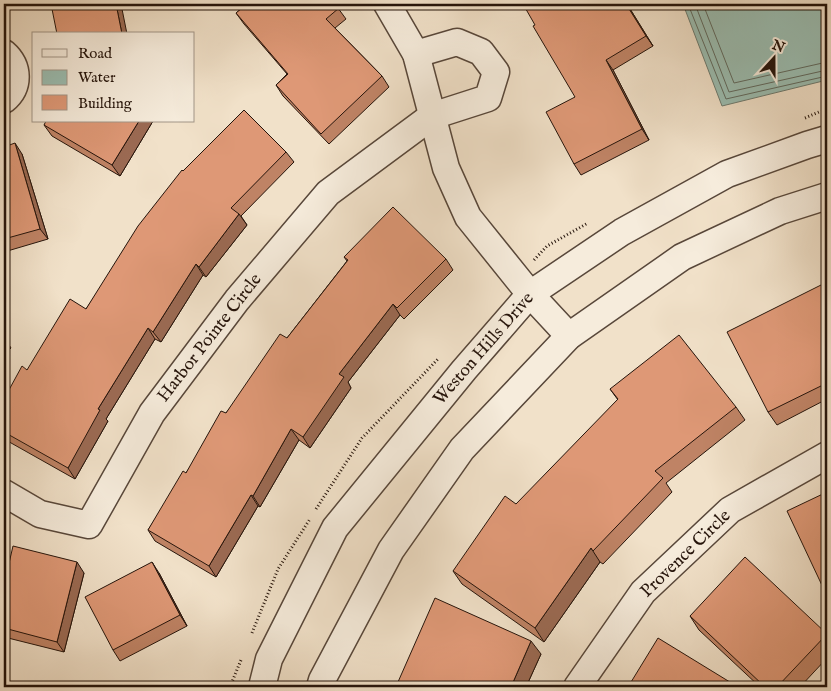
<svg xmlns="http://www.w3.org/2000/svg" width="831" height="691" font-family="'IM FELL English',serif">
<style>
.water{fill:#9bbeb2;stroke:#6c7a6f}
.lines{fill:none;stroke-linecap:round;stroke-linejoin:round}
.shore{stroke:#60695e;stroke-width:1}
.minor-casing{stroke:#58473a;stroke-width:29}
.path{stroke:#25140b;stroke-width:3;stroke-dasharray:1 2.5;stroke-linecap:butt}
.minor{stroke:#f6ecdc;stroke-width:26}
.wall{fill:#bf8365;stroke:#25140b}
.shaded-wall{fill:#9b6a53;stroke:#25140b}
.building{fill:#de9876;stroke:#25140b}
.labels{text-anchor:middle;dominant-baseline:central;stroke-width:4.5;stroke-linejoin:round;paint-order:stroke}
.street-label{font-size:18px;fill:#25140b;stroke:#f6ecdc}
</style>
<rect width="100%" height="100%" fill="#f1e1c9"/>
<filter id="stains"><feTurbulence type="fractalNoise" baseFrequency=".004" numOctaves="4"/><feColorMatrix values="0 0 0 0 .2 0 0 0 0 .09 0 0 0 0 .02 0 0 0 .5 -.17"/></filter>
<radialGradient id="worn" r=".72"><stop offset=".6" stop-color="#630" stop-opacity="0"/><stop offset="1" stop-color="#630" stop-opacity=".3"/></radialGradient>
<polygon class="water" points="683,4 827,4 827,80 722,106"/>
<g class="lines">
<g class="shore">
<polyline points="688,4 726,99 827,76"/>
<polyline points="695,4 729,92 827,70"/>
<polyline points="703,4 734,83 827,62"/>
</g>
<defs>
<g id="minor">
<polyline points="387,4 416,54 446,168 468,217 530,294 569,336"/>
<path d="M4,53C19,66 20,87 4,100"/>
<polyline points="4,493 40,514 89,525 152,413 237,300 328,193 432,116 488,98 496,72 481,52 457,42 416,54"/>
<polyline points="262,687 269,659 335,528 464,370 530,294 622,232 727,174 807,145 827,139"/>
<polyline points="320,687 322,680 391,550 462,449 569,336 682,257 780,211 827,196"/>
<polyline points="577,687 643,592 730,510 827,455"/>
</g>
</defs>
<use href="#minor" class="minor-casing"/>
<g class="path">
<polyline points="805,118 819,112 827,110"/>
<polyline points="534,260 547,246 588,223"/>
<polyline points="316,509 362,438 439,358"/>
<polyline points="252,633 278,569 310,519"/>
<polyline points="230,687 241,660"/>
</g>
<use href="#minor" class="minor"/>
</g>
<g class="wall">
<polygon points="244,4 335,4 346,19 335,28 382,76 389,87 329,144 283,96 276,85 287,74 244,24 236,13 246,5"/>
<polygon points="627,4 653,46 613,70 649,140 581,175 574,164 575,97"/>
<polygon points="153,121 120,176 52,136 44,125"/>
<polygon points="4,147 22,154 48,239 4,252"/>
<polygon points="286,152 294,162 241,216 247,225 206,277 203,275 161,342 155,339 106,419 108,421 75,479 4,439 4,399 27,370 86,309 183,171"/>
<polygon points="344,257 446,259 453,270 404,319 400,315 348,382 351,388 310,448 299,440 260,507 258,506 216,577 155,541 148,530 226,413 287,338 347,261"/>
<polygon points="827,282 827,399 777,425 768,412"/>
<polygon points="4,337 11,348 4,355"/>
<polygon points="610,389 736,407 745,420 666,483 672,492 603,564 600,562 544,642 462,584 453,571 618,400"/>
<polygon points="84,573 64,652 4,637 4,585"/>
<polygon points="159,573 187,626 120,661 113,650"/>
<polygon points="690,616 827,634 827,658 800,687 760,687 699,630"/>
<polygon points="541,654 526,687 402,687 398,682"/>
</g>
<g class="shaded-wall">
<polygon points="116,4 121,4 127,34 122,34"/>
<polygon points="626,4 627,4 653,46 646,36"/>
<polygon points="606,60 613,70 649,140 642,129"/>
<polygon points="139,121 153,121 120,176 112,165"/>
<polygon points="15,143 22,154 48,239 40,229"/>
<polygon points="239,214 247,225 206,277 199,267"/>
<polygon points="196,264 203,275 161,342 153,332"/>
<polygon points="393,304 400,315 348,382 351,388 310,448 303,437 339,374"/>
<polygon points="148,328 155,339 106,419 108,421 75,479 68,468 98,409"/>
<polygon points="291,429 299,440 260,507 253,496"/>
<polygon points="251,495 258,506 216,577 209,566"/>
<polygon points="591,548 600,562 544,642 535,628"/>
<polygon points="77,562 84,573 64,652 57,642"/>
<polygon points="152,562 159,573 187,626 180,615"/>
<polygon points="531,641 541,654 526,687 511,687"/>
</g>
<g class="building">
<polygon points="51,4 116,4 122,34 57,34"/>
<polygon points="247,4 335,4 339,8 326,19 382,76 321,134 276,85 288,74 236,13"/>
<polygon points="523,4 626,4 646,36 606,60 642,129 574,164 546,112 575,97 533,26 535,25"/>
<polygon points="244,110 286,152 231,208 239,214 199,267 196,264 153,332 148,328 98,409 100,410 68,468 4,432 4,399 22,366 27,370 70,299 86,309 138,226 182,170 183,171"/>
<polygon points="46,121 139,121 112,165 44,125"/>
<polygon points="15,143 40,229 4,239 4,147"/>
<polygon points="393,207 446,259 397,308 393,304 339,374 344,377 303,437 291,429 253,496 251,495 209,566 148,530 183,471 186,473 221,411 226,413 280,334 287,338 348,260 344,257"/>
<polygon points="827,282 827,383 768,412 727,332"/>
<polygon points="679,335 736,407 655,471 663,478 593,551 591,548 535,628 453,571 505,496 516,504 618,399 610,389"/>
<polygon points="827,492 827,596 787,511"/>
<polygon points="13,546 77,562 57,642 4,628 4,585"/>
<polygon points="745,557 827,634 777,687 765,687 690,616"/>
<polygon points="152,562 180,615 113,650 85,597"/>
<polygon points="435,598 531,641 511,687 405,687 406,685 398,682"/>
<polygon points="658,638 738,687 628,687"/>
</g>
<g class="labels">
<g class="street-label">
<text transform="translate(210 338) rotate(-52)">Harbor Pointe Circle</text>
<text transform="translate(484 349) rotate(-49)">Weston Hills Drive</text>
<text transform="translate(686 554) rotate(-44)">Provence Circle</text>
</g>
</g>
<rect width="831" height="691" fill="none" stroke="#f1e1c9" stroke-width="20"/>
<rect x="5" y="5" width="821" height="681" fill="none" stroke="#25140b" stroke-width="2.5"/>
<rect x="10" y="10" width="811" height="671" fill="none" stroke="#25140b"/>
<rect x="32" y="32" width="162" height="90" fill="#f6ecdc" stroke="#a29688"/>
<rect x="42" y="49" width="25" height="8" fill="#f6ecdc" stroke="#a29688"/>
<text x="78" y="58" font-size="15" fill="#25140b">Road</text>
<rect x="42" y="70" width="25" height="15" fill="#9bbeb2" stroke="#a29688"/>
<text x="78" y="82" font-size="15" fill="#25140b">Water</text>
<rect x="42" y="95" width="25" height="15" fill="#de9876" stroke="#a29688"/>
<text x="78" y="108" font-size="15" fill="#25140b">Building</text>
<g transform="translate(774 58) rotate(21)" stroke="#f6ecdc" stroke-width="4" paint-order="stroke">
<path d="M0-4L9 19L0 12L-9 19Z" fill="#25140b"/>
<text y="-8" font-size="14" font-weight="bold" text-anchor="middle" fill="#25140b">N</text>
</g>
<rect width="100%" height="100%" filter="url(#stains)"/>
<rect width="100%" height="100%" fill="url(#worn)"/>
</svg>
